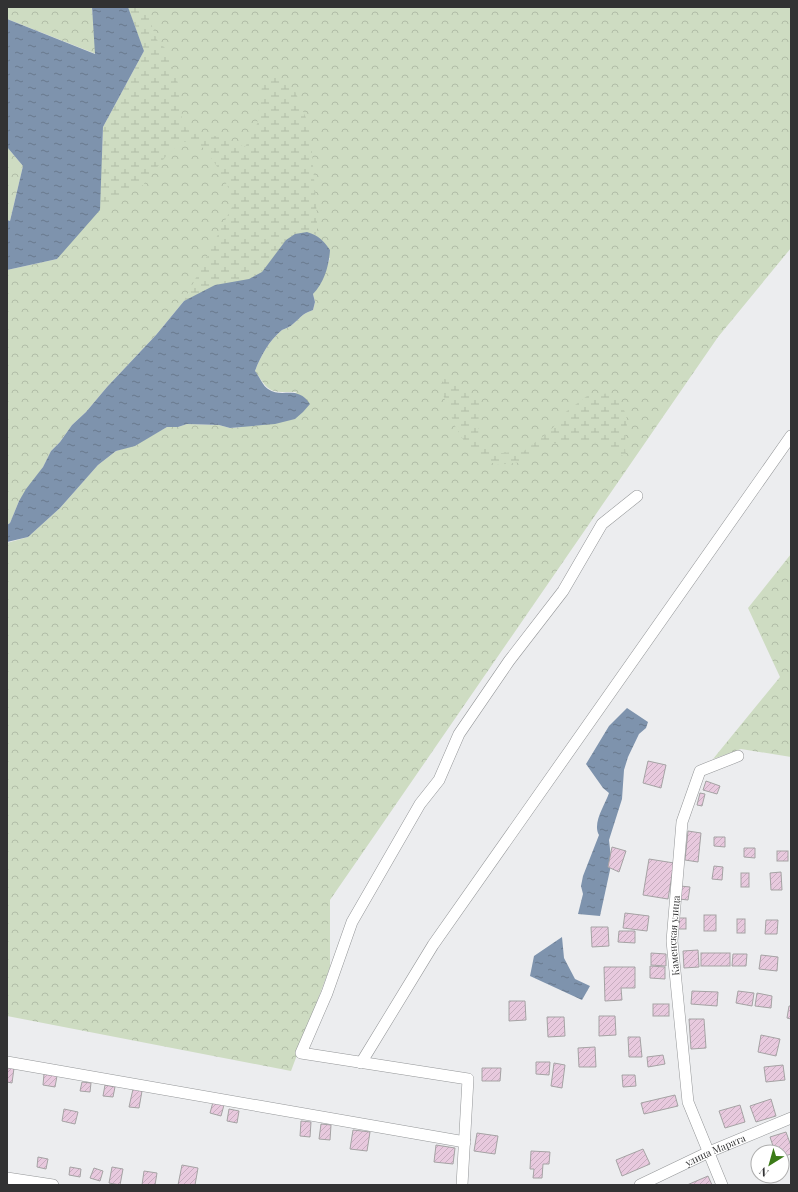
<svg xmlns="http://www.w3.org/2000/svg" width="798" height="1192" font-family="'Playfair Display',serif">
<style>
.forest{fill:url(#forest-crowns)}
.wetland{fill:url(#wetland-marsh)}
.water{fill:url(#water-ripples)}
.building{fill:url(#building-hatch);stroke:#a5a3a4}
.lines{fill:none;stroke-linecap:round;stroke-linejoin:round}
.street-casing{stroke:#949698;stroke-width:12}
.street{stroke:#fff;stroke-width:11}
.labels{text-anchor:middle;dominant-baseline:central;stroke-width:3;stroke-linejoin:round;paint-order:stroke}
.street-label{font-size:10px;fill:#323233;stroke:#fff}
</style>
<defs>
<pattern id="forest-crowns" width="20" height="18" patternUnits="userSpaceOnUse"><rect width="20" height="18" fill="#cedcc2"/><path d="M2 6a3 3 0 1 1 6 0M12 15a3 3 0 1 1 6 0" fill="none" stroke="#b1bda7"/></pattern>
<pattern id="wetland-marsh" width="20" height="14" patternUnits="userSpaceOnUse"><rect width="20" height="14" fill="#cedcc2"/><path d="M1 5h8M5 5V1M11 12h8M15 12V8" fill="none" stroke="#b1bda7"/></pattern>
<pattern id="water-ripples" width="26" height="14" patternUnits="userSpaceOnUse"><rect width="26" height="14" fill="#7e93ad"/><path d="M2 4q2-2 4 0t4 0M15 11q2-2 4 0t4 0" fill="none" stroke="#68798d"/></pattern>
<pattern id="building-hatch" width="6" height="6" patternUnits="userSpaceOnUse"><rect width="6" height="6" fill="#e8c9de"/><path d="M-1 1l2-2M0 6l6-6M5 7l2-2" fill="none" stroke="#c7adbf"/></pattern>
</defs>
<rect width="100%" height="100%" fill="#ecedef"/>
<g class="forest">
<polygon points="7,7 92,7 96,54 7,19"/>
<path d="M128,7H791V248L718,337L330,900V967L291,1071L7,1016V543L28,537L60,508L98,465L116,451L135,445L167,427H178L187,424L219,425L230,428L242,427L297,392C270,392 270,394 255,371C261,355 269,341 282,330C286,328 290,327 293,324C302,317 300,315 313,310L315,302L313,294L323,277L330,258L184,301L156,335L107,387L86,412L72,425L60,442L51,451L43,467L19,501L10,523L7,525V270L57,259L144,51Z"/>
<polygon points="7,147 23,166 10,221 7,220"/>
<polygon points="791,554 791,757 741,749 713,759 780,677 748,608"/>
</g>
<g class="wetland">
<path d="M128,7H145L157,40L166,49L180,89L182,124L191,132L221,137L245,147L257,124L263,79L278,76L295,91L310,128L317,216V235C283,224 281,256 261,272C247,284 230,281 214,286C204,289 194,296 184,301L235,201C224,180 215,157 196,141L181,142L167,155L143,185L100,210L103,127L144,51Z"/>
<path d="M443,378L459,386L479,402L478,442L492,454L524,451L551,430L563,414L587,396L610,393C639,421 621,424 626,458L604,443L574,440L552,444L523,462L496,465L470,451L455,426L442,392Z"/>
</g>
<g class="water">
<polygon points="92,7 128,7 144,51 103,127 100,210 57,259 7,270 7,220 10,221 23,166 7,147 7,19 95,54"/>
<path d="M307,232C319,236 323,240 330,250C329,266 324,283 313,294L315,302L313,310C300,315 302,317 293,324C290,327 286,328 282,330C269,341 261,355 255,371C259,376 263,386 268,389C282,399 297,384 310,404L303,412L295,419L275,424L230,428L219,425L187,424L178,427H167L135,446L116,451L98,465L60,508L28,537L7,542V525L10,523L19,501L26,489L43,467L51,451L60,442L72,425L86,412L107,387L156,335L184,301L215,285L249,279L262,272L286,240L295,234Z"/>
<path d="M627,708L648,722L646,728L639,734L628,757L624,770L622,799L609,840L611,858L610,870L600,916L578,914L583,894L581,886L583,876L599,835C592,823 605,805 609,793L603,788L586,764L609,726Z"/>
<polygon points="562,937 564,958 575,979 590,986 582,1000 530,976 534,956"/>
</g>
<g class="building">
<polygon points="648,761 666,765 661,788 643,783"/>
<polygon points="706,781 720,786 717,794 703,790"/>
<polygon points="700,793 705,794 702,806 697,805"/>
<polygon points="688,831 701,833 698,862 685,860"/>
<polygon points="714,837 725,837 725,847 714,846"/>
<polygon points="612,847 626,851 619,872 608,867"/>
<polygon points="744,848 755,848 755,858 744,857"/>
<rect x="777" y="851" width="11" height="10"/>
<polygon points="649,859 674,863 668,899 643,895"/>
<polygon points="714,866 723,867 722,880 712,879"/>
<polygon points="781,872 782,890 771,890 770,873"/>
<rect x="741" y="873" width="8" height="14"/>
<polygon points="680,886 690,887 688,900 679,899"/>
<polygon points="625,913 649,916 647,931 623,928"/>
<rect x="704" y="915" width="12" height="16"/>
<rect x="677" y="918" width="9" height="11"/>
<rect x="737" y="919" width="8" height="14"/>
<polygon points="766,920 778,920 777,934 765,934"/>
<polygon points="591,927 608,927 609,946 592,947"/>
<polygon points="619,931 635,931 635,943 618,942"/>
<polygon points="698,950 699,967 684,968 683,951"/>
<polygon points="651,953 666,954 666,966 651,965"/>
<rect x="701" y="953" width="29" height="13"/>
<polygon points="733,954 747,954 746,966 732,966"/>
<polygon points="761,955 778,957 777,971 759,969"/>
<polygon points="650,966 665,967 665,979 650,978"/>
<polygon points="604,967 635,967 635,988 621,988 622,1000 605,1001"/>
<polygon points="692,991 718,992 717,1006 691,1004"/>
<polygon points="738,991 754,993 752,1006 736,1003"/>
<polygon points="757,993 772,996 771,1008 755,1006"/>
<polygon points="509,1001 525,1001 526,1020 509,1021"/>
<rect x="653" y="1004" width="16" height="12"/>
<polygon points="789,1006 791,1006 791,1019 787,1018"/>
<polygon points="599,1016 615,1016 616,1035 599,1036"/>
<polygon points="547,1017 564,1017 565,1036 548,1037"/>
<polygon points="689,1019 704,1019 706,1048 691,1049"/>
<polygon points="761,1035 780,1039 776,1056 758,1052"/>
<polygon points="628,1037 640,1037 642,1057 629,1057"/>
<polygon points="595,1047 596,1067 579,1067 578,1048"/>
<polygon points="663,1055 665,1064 648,1067 647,1057"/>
<polygon points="536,1062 550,1062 549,1075 536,1074"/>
<polygon points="554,1063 565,1065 562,1088 551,1086"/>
<polygon points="783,1065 785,1080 766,1082 764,1067"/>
<polygon points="7,1067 14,1068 12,1083 7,1082"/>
<polygon points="482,1068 501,1068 500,1081 482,1081"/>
<polygon points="44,1074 57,1076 55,1087 43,1085"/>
<polygon points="622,1075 635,1075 636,1086 623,1087"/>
<polygon points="82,1082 91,1083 90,1092 80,1091"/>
<polygon points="105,1085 115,1087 113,1097 103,1096"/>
<polygon points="133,1089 142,1091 139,1108 129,1107"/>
<polygon points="675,1095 678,1106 644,1114 641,1103"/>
<polygon points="771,1099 776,1116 756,1122 750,1106"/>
<polygon points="213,1102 224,1105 221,1116 210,1113"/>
<polygon points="740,1105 745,1122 725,1128 719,1111"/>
<polygon points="64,1109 78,1112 75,1124 62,1121"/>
<polygon points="229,1109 239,1111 237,1123 227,1121"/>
<polygon points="301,1121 311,1122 310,1137 300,1136"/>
<polygon points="321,1124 331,1125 330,1140 319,1139"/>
<polygon points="353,1130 370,1132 367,1151 350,1149"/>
<polygon points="786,1132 791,1146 791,1154 782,1157 782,1152 775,1152 770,1137"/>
<polygon points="477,1133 498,1136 495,1154 474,1151"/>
<polygon points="436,1145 455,1148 453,1164 434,1162"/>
<polygon points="643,1149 650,1164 622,1176 616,1160"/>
<polygon points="531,1151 550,1152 549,1164 543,1164 542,1178 533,1178 534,1169 530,1169"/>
<polygon points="38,1157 48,1159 46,1169 37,1167"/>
<polygon points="182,1165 198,1168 195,1185 178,1185"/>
<polygon points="70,1167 81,1169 80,1177 69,1175"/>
<polygon points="112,1167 123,1169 120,1185 109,1183"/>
<polygon points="94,1168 103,1171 100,1181 90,1178"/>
<polygon points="144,1171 157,1173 155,1185 142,1185"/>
<polygon points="708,1176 712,1185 687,1185"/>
</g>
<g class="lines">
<defs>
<g id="street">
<polyline points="7,1062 465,1142"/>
<polyline points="361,1063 433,945 791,436"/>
<polyline points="7,1178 53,1185"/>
<polyline points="462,1185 468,1079 301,1053 327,993 352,922 420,804 439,780 459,734 509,661 563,591 602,524 637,496"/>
<path id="s1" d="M640,1185L709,1152L791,1118"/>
<path id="s2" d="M722,1185L688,1102L672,941L682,822L700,771L738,756"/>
</g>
</defs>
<use href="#street" class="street-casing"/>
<use href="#street" class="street"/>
</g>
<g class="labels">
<g class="street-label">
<text stroke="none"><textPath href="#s2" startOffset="257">Каменская улица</textPath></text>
<text stroke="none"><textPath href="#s1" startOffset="83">улица Марата</textPath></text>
</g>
</g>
<rect width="798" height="1192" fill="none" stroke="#323233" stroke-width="16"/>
<g transform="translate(770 1164) rotate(217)"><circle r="19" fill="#ffffff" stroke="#adadad"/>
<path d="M0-3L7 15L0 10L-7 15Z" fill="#3c7b18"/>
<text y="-6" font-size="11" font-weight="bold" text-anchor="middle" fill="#323233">N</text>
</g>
</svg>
